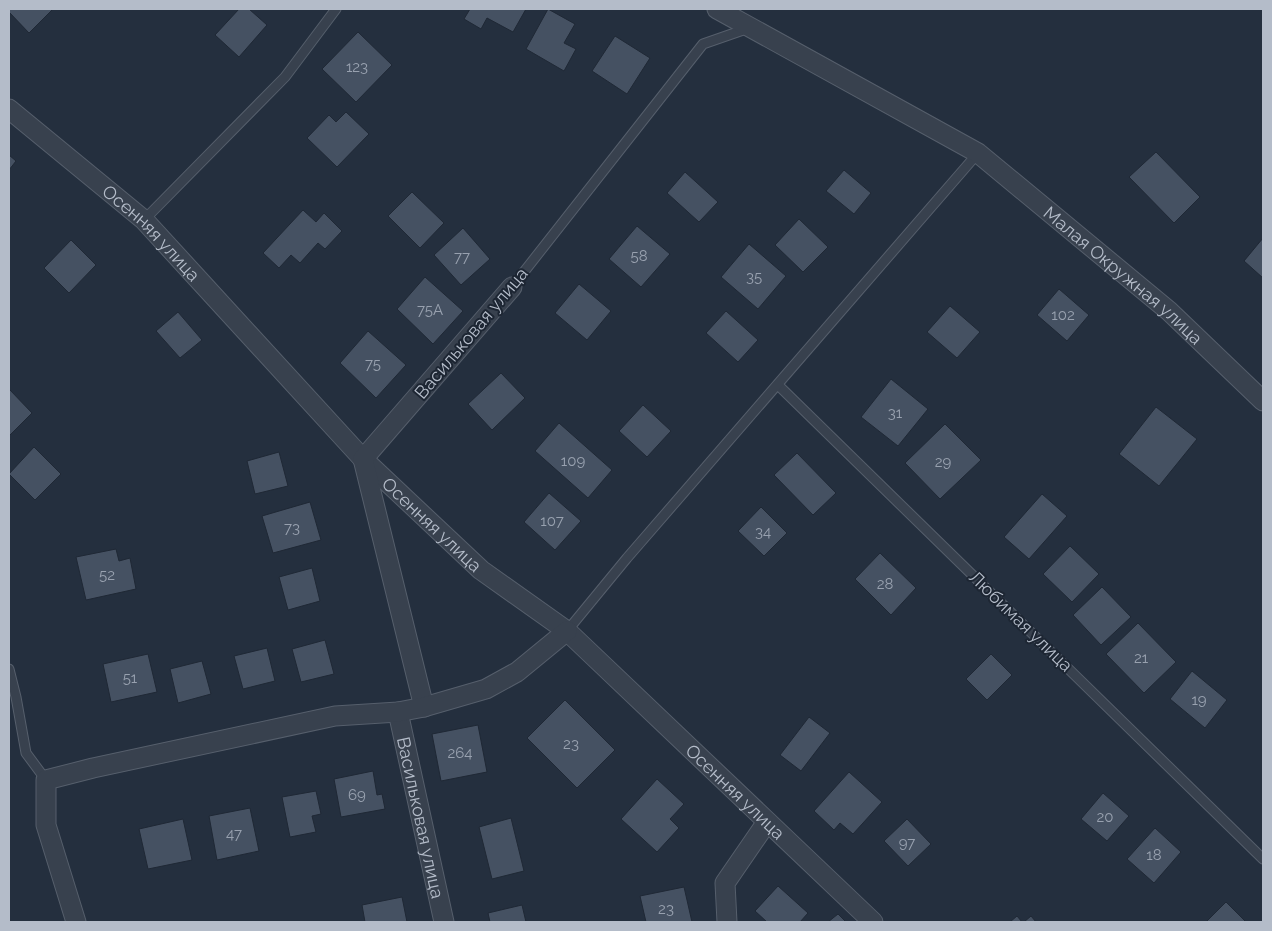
<svg xmlns="http://www.w3.org/2000/svg" width="1272" height="931" font-family="Raleway,sans-serif">
<style>
.building{fill:#455162;stroke:#1f2835}
.lines{fill:none;stroke-linecap:round;stroke-linejoin:round}
.service-casing{stroke:#565f6c;stroke-width:11}
.minor-casing{stroke:#565f6c;stroke-width:21}
.service{stroke:#38414e;stroke-width:9}
.minor{stroke:#38414e;stroke-width:19}
.labels{text-anchor:middle;dominant-baseline:central;stroke-width:4;stroke-linejoin:round;paint-order:stroke}
.number-label{font-size:15px;fill:#98a1af}
.street-label{font-size:18px;fill:#b4bcc9;stroke:#1d2633}
</style>
<rect width="100%" height="100%" fill="#242f3e"/>
<g class="building">
<polygon points="9,9 53,9 29,33 9,12"/>
<polygon points="239,9 249,9 267,25 239,57 215,35"/>
<polygon points="470,9 526,9 513,32 487,18 481,29 464,19"/>
<polygon points="548,9 575,24 564,43 576,49 564,71 526,49"/>
<polygon points="358,32 392,65 356,102 322,69"/>
<polygon points="615,36 650,58 627,94 592,71"/>
<polygon points="346,112 369,134 337,167 307,138 329,115 336,122"/>
<polygon points="1156,152 1200,197 1174,223 1129,177"/>
<polygon points="9,155 16,161 9,170"/>
<polygon points="844,170 871,193 854,214 826,191"/>
<polygon points="685,172 718,202 699,222 667,193"/>
<polygon points="412,192 444,223 420,248 388,216"/>
<polygon points="303,210 316,222 324,213 342,231 325,249 318,243 300,263 291,255 279,268 263,253"/>
<polygon points="799,219 828,247 803,272 775,245"/>
<polygon points="637,226 670,254 641,287 609,259"/>
<polygon points="463,228 490,259 461,285 434,255"/>
<polygon points="1263,238 1263,278 1244,261"/>
<polygon points="71,240 96,265 69,293 44,268"/>
<polygon points="749,244 786,276 758,309 721,277"/>
<polygon points="425,277 463,311 433,344 397,309"/>
<polygon points="579,284 611,311 587,340 555,313"/>
<polygon points="1059,289 1089,315 1067,341 1037,315"/>
<polygon points="950,306 980,332 957,358 927,332"/>
<polygon points="726,311 758,340 738,362 706,333"/>
<polygon points="178,312 202,340 180,358 156,331"/>
<polygon points="368,331 406,365 376,398 340,363"/>
<polygon points="501,373 525,398 492,430 468,404"/>
<polygon points="891,379 928,409 898,446 861,417"/>
<polygon points="10,390 32,413 9,436 9,391"/>
<polygon points="643,405 671,431 647,457 619,431"/>
<polygon points="1156,407 1197,439 1159,486 1119,454"/>
<polygon points="559,423 612,470 588,498 535,451"/>
<polygon points="945,424 981,460 940,499 905,463"/>
<polygon points="34,447 61,474 35,500 9,474"/>
<polygon points="279,452 288,486 255,494 247,461"/>
<polygon points="797,453 836,493 813,515 774,475"/>
<polygon points="549,493 581,521 555,550 524,522"/>
<polygon points="1042,494 1067,516 1029,559 1004,537"/>
<polygon points="310,502 321,540 273,553 262,516"/>
<polygon points="761,507 787,533 764,556 738,531"/>
<polygon points="1070,546 1099,574 1072,602 1043,574"/>
<polygon points="116,549 119,561 130,558 136,589 86,600 76,557"/>
<polygon points="880,553 916,588 891,615 855,579"/>
<polygon points="312,568 320,601 288,610 279,577"/>
<polygon points="1102,587 1131,617 1101,645 1073,615"/>
<polygon points="1138,623 1176,662 1144,693 1106,654"/>
<polygon points="325,640 334,674 301,682 292,649"/>
<polygon points="267,648 275,681 243,689 234,656"/>
<polygon points="148,654 157,692 111,702 103,664"/>
<polygon points="991,654 1012,675 987,700 966,679"/>
<polygon points="202,661 211,694 178,703 170,669"/>
<polygon points="1192,671 1227,700 1205,728 1170,699"/>
<polygon points="565,700 615,750 577,788 527,738"/>
<polygon points="809,717 830,733 801,771 780,755"/>
<polygon points="478,725 487,772 441,781 432,734"/>
<polygon points="373,771 377,795 382,794 385,809 341,817 334,779"/>
<polygon points="849,772 882,802 853,834 840,823 834,830 814,811"/>
<polygon points="657,779 684,804 670,819 679,828 657,852 621,819"/>
<polygon points="316,791 321,814 312,816 316,832 290,837 282,797"/>
<polygon points="1103,793 1129,816 1107,841 1081,819"/>
<polygon points="250,808 259,851 217,860 209,816"/>
<polygon points="511,818 524,871 492,879 479,827"/>
<polygon points="183,819 192,860 148,869 139,829"/>
<polygon points="907,819 931,844 908,866 884,841"/>
<polygon points="1155,828 1181,852 1154,883 1127,859"/>
<polygon points="778,886 808,913 800,922 767,922 755,911"/>
<polygon points="684,887 692,922 646,922 640,896"/>
<polygon points="402,897 407,922 365,922 362,905"/>
<polygon points="1226,902 1246,922 1206,922"/>
<polygon points="522,905 526,922 490,922 488,913"/>
<polygon points="838,914 846,922 828,922"/>
<polygon points="1017,916 1022,922 1010,922"/>
<polygon points="1031,916 1036,922 1024,922"/>
</g>
<g class="lines">
<defs>
<g id="service">
<polyline points="144,220 285,77 336,9"/>
<polyline points="512,287 703,44 749,28"/>
<polyline points="778,385 1263,859"/>
<polyline points="567,631 627,558 978,153"/>
<polyline points="9,669 16,697 26,753 46,780"/>
</g>
<g id="minor">
<path id="s1" d="M717,9L978,153L1169,311L1263,401"/>
<path id="s2" d="M9,109L144,220L363,459L481,570L567,631L873,922"/>
<polyline points="424,707 363,459 512,287"/>
<path id="s3" d="M398,712L444,922"/>
<polyline points="76,922 46,825 46,780 93,768 335,716 398,712 424,707 486,689 517,672 567,631"/>
<polyline points="727,922 725,883 767,822"/>
</g>
</defs>
<use href="#service" class="service-casing"/>
<use href="#minor" class="minor-casing"/>
<use href="#service" class="service"/>
<use href="#minor" class="minor"/>
</g>
<g class="labels">
<g class="number-label">
<text x="357" y="67">123</text>
<text x="639" y="256">58</text>
<text x="462" y="257">77</text>
<text x="754" y="277">35</text>
<text x="430" y="310">75А</text>
<text x="1063" y="315">102</text>
<text x="373" y="364">75</text>
<text x="895" y="413">31</text>
<text x="573" y="461">109</text>
<text x="943" y="462">29</text>
<text x="552" y="521">107</text>
<text x="292" y="528">73</text>
<text x="763" y="532">34</text>
<text x="107" y="575">52</text>
<text x="885" y="584">28</text>
<text x="1141" y="658">21</text>
<text x="130" y="678">51</text>
<text x="1199" y="700">19</text>
<text x="571" y="744">23</text>
<text x="460" y="753">264</text>
<text x="357" y="795">69</text>
<text x="1105" y="817">20</text>
<text x="234" y="834">47</text>
<text x="907" y="843">97</text>
<text x="1154" y="855">18</text>
<text x="666" y="909">23</text>
</g>
<g class="street-label">
<text stroke="none"><textPath href="#s2" startOffset="189">Осенняя улица</textPath></text>
<text stroke="none"><textPath href="#s1" startOffset="488">Малая Окружная улица</textPath></text>
<text transform="translate(471 333) rotate(-50)">Васильковая улица</text>
<text stroke="none"><textPath href="#s2" startOffset="594">Осенняя улица</textPath></text>
<text transform="translate(1021 621) rotate(44)">Любимая улица</text>
<text stroke="none"><textPath href="#s2" startOffset="999">Осенняя улица</textPath></text>
<text stroke="none"><textPath href="#s3" startOffset="108">Васильковая улица</textPath></text>
</g>
</g>
<rect width="1272" height="931" fill="none" stroke="#b4bcc9" stroke-width="20"/>
</svg>
